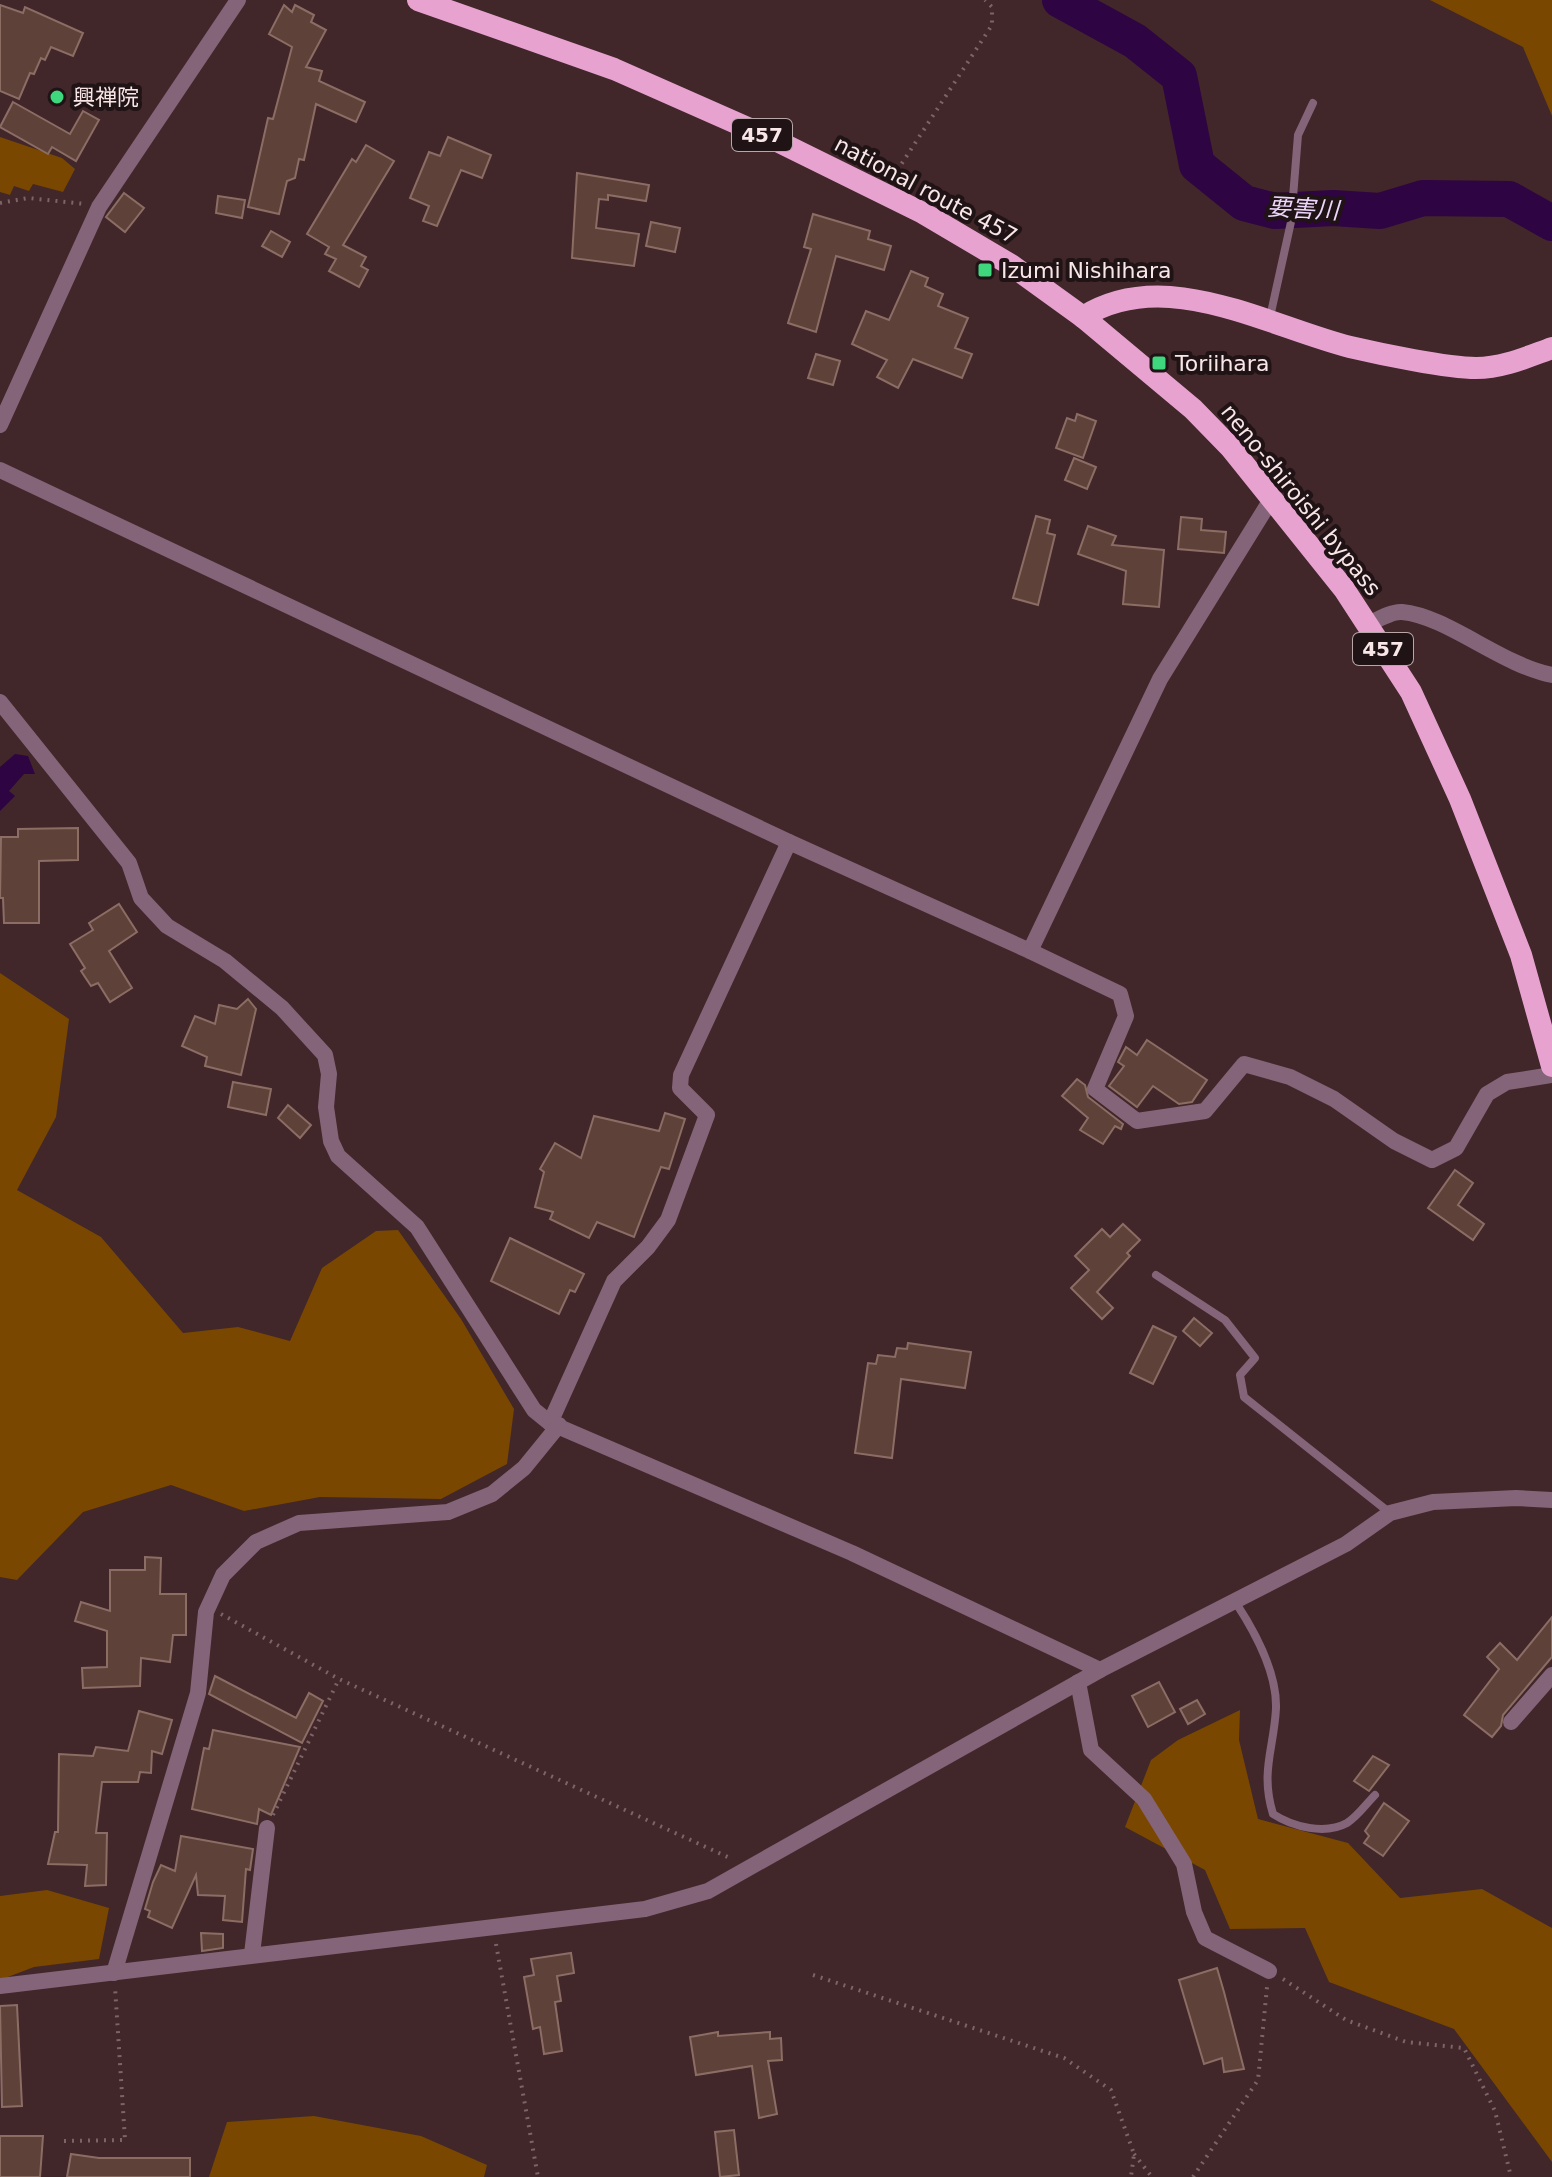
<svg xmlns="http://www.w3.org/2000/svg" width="1552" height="2177" font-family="'DejaVu Sans','Noto Sans JP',sans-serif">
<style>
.green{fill:#794700}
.water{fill:#2f0442}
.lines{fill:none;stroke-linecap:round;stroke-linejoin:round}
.river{stroke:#2f0442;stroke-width:36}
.building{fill:#5e423a;stroke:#8b6d64;stroke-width:2}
.path{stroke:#7c6467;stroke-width:4;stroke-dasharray:2 6;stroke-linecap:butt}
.service{stroke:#846478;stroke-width:8}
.minor{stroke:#846478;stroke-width:16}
.trunk{stroke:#e8a2d0;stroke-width:22}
.poi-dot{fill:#3ed77d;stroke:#1f1315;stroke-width:3}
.labels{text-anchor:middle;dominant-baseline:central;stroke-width:8;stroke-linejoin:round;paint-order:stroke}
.shield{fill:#1f1315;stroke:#b8a7a9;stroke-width:2}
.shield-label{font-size:20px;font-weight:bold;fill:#f9e6e8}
.poi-label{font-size:22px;fill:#f9e6e8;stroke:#1f1315;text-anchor:start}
.street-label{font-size:22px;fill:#f9e6e8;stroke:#1f1315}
.water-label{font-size:24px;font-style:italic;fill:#edd7fc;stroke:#1f1315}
</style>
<rect width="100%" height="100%" fill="#41262a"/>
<g class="green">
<polygon points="1430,0 1552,0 1552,116 1523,47"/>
<polygon points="0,137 62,158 75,169 63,192 33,184 29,191 14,186 10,195 0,192"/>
<polygon points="0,973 69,1019 56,1117 17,1190 101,1237 183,1333 238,1327 290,1341 322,1268 376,1231 398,1230 461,1319 514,1409 507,1464 441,1499 320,1497 244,1511 171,1485 83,1512 17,1580 0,1577"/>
<polygon points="1240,1710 1239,1740 1258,1819 1348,1843 1400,1898 1482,1889 1552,1928 1552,2162 1454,2029 1329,1982 1305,1928 1230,1929 1205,1870 1125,1827 1151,1760 1178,1740"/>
<polygon points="47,1890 109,1908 99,1959 34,1967 0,1980 0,1896"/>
<polygon points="314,2116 421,2136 487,2165 484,2177 209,2177 227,2122"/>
</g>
<polygon class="water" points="15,754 28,756 35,774 24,774 9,791 15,796 0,811 0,767"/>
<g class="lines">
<polyline class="river" points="1060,0 1135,41 1179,76 1197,165 1244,203 1275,211 1333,208 1380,211 1423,198 1509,199 1552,223"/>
</g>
<g class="building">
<polygon points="0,5 23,13 25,7 83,33 73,56 51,47 45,60 41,58 34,74 30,73 19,99 0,91"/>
<polygon points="284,5 292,12 295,5 314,15 311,22 326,30 306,67 322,71 319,81 365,102 356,122 316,104 304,160 299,159 295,178 287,181 279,214 248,207 268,118 273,119 292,47 269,34"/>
<polygon points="13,102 70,134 83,111 99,120 76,161 52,147 48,154 0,127"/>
<polygon points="448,137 491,155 482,178 461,170 437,226 423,221 429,206 410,198 429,152 440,156"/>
<polygon points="366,145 394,161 343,245 366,257 361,266 368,270 359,287 329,271 336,259 325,254 329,247 307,234 352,159 356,162"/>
<polygon points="577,173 649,185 646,201 608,195 608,200 599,199 596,228 639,234 634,266 572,258"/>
<polygon points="124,193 144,208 125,232 106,217"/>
<polygon points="218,196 245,200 242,218 216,213"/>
<polygon points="813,214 870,231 868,239 891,246 884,270 836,256 816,332 788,323 811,249 804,247"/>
<polygon points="651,222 680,228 675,252 646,246"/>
<polygon points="271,231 290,242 282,257 262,246"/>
<polygon points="911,271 928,278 925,286 943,294 938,306 968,318 955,348 972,354 962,378 913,359 898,388 877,377 887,360 852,344 866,311 889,320"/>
<polygon points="816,354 840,361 833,385 808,378"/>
<polygon points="1077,414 1096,421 1083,458 1056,448 1067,418 1075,421"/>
<polygon points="1074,458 1096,467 1087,489 1065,480"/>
<polygon points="1036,516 1050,520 1047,533 1055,535 1038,605 1013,598"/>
<polygon points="1181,517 1202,519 1201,530 1226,532 1224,553 1178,549"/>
<polygon points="1088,526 1116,536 1112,545 1164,550 1159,607 1123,604 1126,571 1078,554"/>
<polygon points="78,828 78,860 39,861 39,923 4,923 3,898 0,898 1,837 18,837 18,829"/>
<polygon points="119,904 137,932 109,951 132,988 110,1002 98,983 91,986 81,971 85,968 70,944 93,930 89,923"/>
<polygon points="248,999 256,1009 241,1075 205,1066 207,1057 182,1046 195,1016 215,1024 219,1005 237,1009"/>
<polygon points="1147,1040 1207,1080 1192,1102 1179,1104 1153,1086 1137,1107 1109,1086 1124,1066 1118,1062 1126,1047 1137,1055"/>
<polygon points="1077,1079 1085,1085 1088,1097 1123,1124 1121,1129 1115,1126 1103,1144 1080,1130 1088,1118 1062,1096"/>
<polygon points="233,1082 271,1089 266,1115 228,1107"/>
<polygon points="288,1105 311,1125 300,1138 278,1118"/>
<polygon points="665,1113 685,1119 669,1169 661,1167 634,1237 597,1222 589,1238 550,1219 553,1212 535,1207 544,1172 540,1169 555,1143 581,1158 594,1116 659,1131"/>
<polygon points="1455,1170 1473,1183 1458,1205 1484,1224 1473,1240 1428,1208"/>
<polygon points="1123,1224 1140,1240 1127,1253 1130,1256 1097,1292 1113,1308 1102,1319 1071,1288 1089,1270 1075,1256 1102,1229 1110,1237"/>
<polygon points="510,1238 584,1274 575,1292 570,1290 559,1314 491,1281"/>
<polygon points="1194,1318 1212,1333 1200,1346 1183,1331"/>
<polygon points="1153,1326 1176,1337 1153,1384 1130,1373"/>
<polygon points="908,1343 971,1352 965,1388 901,1379 892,1458 855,1453 868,1363 876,1364 878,1355 895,1357 897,1348 907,1349"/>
<polygon points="145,1557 161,1558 160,1594 186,1594 186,1635 173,1635 170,1662 141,1658 140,1686 83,1688 82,1668 107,1667 107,1631 75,1621 81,1602 110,1611 110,1570 145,1570"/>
<polygon points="1552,1617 1552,1657 1503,1715 1501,1726 1492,1737 1464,1715 1499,1669 1487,1657 1500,1643 1517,1660"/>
<polygon points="215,1676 296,1718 309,1693 323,1701 302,1743 209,1694"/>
<polygon points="1159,1682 1175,1712 1148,1727 1132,1696"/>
<polygon points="1197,1700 1205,1714 1188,1724 1180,1709"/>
<polygon points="139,1711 172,1720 162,1754 152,1751 151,1773 140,1772 138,1782 102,1782 96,1833 107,1833 106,1885 85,1886 87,1865 48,1864 55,1832 58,1832 59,1754 93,1756 96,1747 128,1751"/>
<polygon points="213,1730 300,1747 271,1815 259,1809 257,1824 192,1809 204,1748 209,1749"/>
<polygon points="1373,1756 1389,1765 1369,1791 1354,1781"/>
<polygon points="1384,1803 1409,1821 1383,1856 1364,1843 1369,1836 1365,1831"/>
<polygon points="181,1836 253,1849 250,1870 246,1869 242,1922 223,1920 225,1896 198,1895 196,1875 172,1928 148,1917 150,1911 145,1909 153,1882 161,1865 175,1871"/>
<polygon points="201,1933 223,1934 223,1948 202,1951"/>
<polygon points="571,1953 574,1973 557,1976 561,2001 555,2002 562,2051 544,2054 540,2027 533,2029 524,1977 534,1975 531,1959"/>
<polygon points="1217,1968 1224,1992 1244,2069 1224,2072 1222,2058 1204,2064 1179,1980"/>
<polygon points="17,2005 22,2106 2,2107 0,2006"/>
<polygon points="718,2032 718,2036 770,2032 770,2039 781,2038 782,2060 768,2061 777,2114 759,2118 752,2066 696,2075 690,2037"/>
<polygon points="734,2130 739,2175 720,2177 715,2132"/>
<polygon points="0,2136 43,2136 40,2177 0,2177"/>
<polygon points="71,2154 99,2158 190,2158 190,2177 67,2177"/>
</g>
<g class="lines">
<g class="path">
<polyline points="893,177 992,25 992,7 985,0"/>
<polyline points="0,203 28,198 85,204"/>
<polyline points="221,1614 339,1679 732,1859"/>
<polyline points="273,1815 339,1679"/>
<polyline points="496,1944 538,2177"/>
<polyline points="813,1975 1064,2058 1111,2090 1134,2154 1131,2177"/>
<polyline points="1283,1979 1346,2020 1406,2042 1464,2048 1495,2111 1511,2177"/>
<polyline points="64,2141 125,2140 115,1987"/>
<polyline points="1134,2154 1152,2177"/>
<polyline points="1193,2177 1258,2080 1267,1987"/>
</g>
<g class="service">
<polyline points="1270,317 1291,222 1298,135 1313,103"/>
<polyline points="1156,1275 1225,1320 1255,1358 1240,1375 1244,1397 1390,1513"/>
<path d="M1236,1603C1255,1632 1277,1672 1276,1708C1274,1749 1260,1771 1273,1814C1293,1827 1325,1835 1347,1823C1357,1817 1367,1803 1375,1795"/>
</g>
<g class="minor">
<polyline points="0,425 99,207 238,0"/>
<polyline points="0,470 789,842 1030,951 1160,679 1272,498"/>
<path d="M1367,625C1377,620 1392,611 1402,612C1447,616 1501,665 1552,675"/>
<polyline points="0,702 129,863 141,898 167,926 225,961 282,1008 325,1055 329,1074 326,1107 331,1141 338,1156 417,1227 534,1410 550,1423 852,1553 1100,1670"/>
<polyline points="1030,951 1120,994 1126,1016 1095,1089 1137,1121 1205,1111 1244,1064 1290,1077 1334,1099 1394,1141 1432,1160 1456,1148 1487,1094 1507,1082 1552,1075"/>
<polyline points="550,1423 614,1281 648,1247 668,1220 707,1115 680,1088 681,1075 789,842"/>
<polyline points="1078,1682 1091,1750 1144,1799 1184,1864 1194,1912 1205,1938 1269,1971"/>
<polyline points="1511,1722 1552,1675"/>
<polyline points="252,1954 267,1828"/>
<polyline points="114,1973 198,1693 206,1612 223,1575 256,1542 299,1523 448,1512 492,1494 524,1468 559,1425"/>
<polyline points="0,1986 645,1909 708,1891 1100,1670 1346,1544 1390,1513 1433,1502 1516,1498 1552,1500"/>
</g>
<g class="trunk">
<polyline points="418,0 614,69 775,140 923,213 1011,265 1083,317 1193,409 1231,448 1344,589 1411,692 1460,799 1521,955 1552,1066"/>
<path d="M1083,317C1165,265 1267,326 1350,347C1380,354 1447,368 1476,368C1503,368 1527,357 1552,348"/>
</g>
</g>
<g class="poi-dot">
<circle cx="57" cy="97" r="8"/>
<rect x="977" y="262" width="16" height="16" rx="4"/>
<rect x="1151" y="355" width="16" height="16" rx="4"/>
</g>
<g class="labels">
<g class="shield">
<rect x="732" y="119" width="60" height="32" rx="6"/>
<rect x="1353" y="633" width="60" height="32" rx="6"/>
</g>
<g class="shield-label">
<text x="762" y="135">457</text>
<text x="1383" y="649">457</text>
</g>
<g class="poi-label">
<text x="73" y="97">興禅院</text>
<text x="1001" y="270">Izumi Nishihara</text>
<text x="1175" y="363">Toriihara</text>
</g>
<g class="street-label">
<text transform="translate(926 190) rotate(28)">national route 457</text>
<text transform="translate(1301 500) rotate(51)">neno-shiroishi bypass</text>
</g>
<g class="water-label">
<text transform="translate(1303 209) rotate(3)">要害川</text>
</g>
</g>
</svg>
